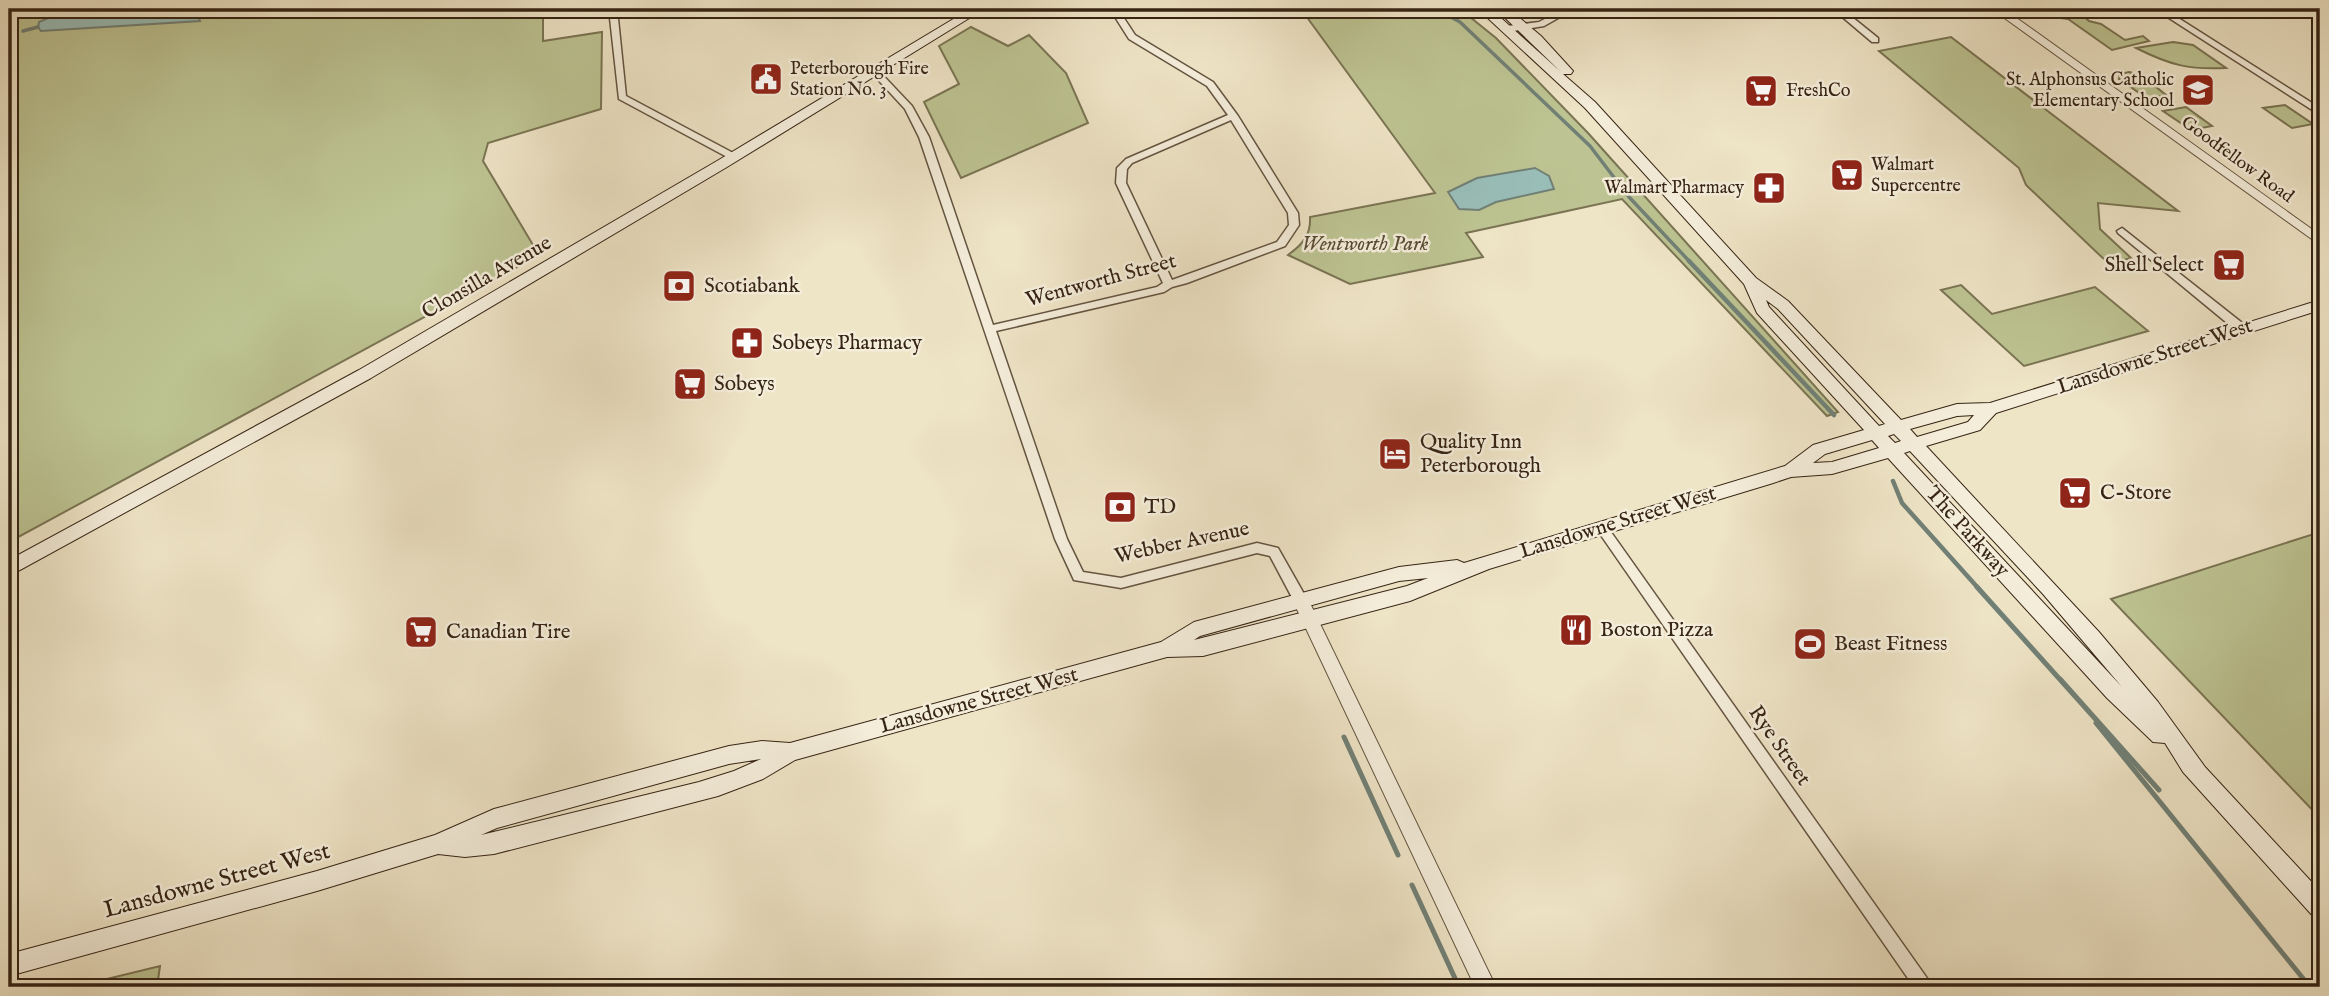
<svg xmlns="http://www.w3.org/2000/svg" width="2329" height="996" font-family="'IM FELL English',serif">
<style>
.green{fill:#bdc392;stroke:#7a7453;stroke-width:2}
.water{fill:#99beb8;stroke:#718076;stroke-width:2}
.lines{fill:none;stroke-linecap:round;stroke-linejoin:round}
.stream-far2{stroke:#718076;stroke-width:3.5}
.stream-far1{stroke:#718076;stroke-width:4.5}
.stream{stroke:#718076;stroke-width:5}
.minor-casing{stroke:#645440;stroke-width:3}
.tertiary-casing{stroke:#645440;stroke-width:2}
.secondary-casing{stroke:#362414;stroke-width:2}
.minor{fill:#f4edda;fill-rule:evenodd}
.tertiary{fill:#f4edda;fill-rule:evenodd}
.secondary{fill:#f4edda;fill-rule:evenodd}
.labels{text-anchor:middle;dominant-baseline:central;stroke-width:5;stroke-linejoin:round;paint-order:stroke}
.far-poi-label{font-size:18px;fill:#362414;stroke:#f4edda;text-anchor:start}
.far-street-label{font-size:18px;fill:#362414;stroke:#f4edda}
.park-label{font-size:21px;font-style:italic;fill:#584c34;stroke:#f4edda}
.poi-label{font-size:21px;fill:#362414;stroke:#f4edda;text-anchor:start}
.street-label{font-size:21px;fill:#362414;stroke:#f4edda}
.near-street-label{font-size:24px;fill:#362414;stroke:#f4edda}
</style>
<rect width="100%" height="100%" fill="#eee4c6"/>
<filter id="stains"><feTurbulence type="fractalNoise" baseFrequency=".00286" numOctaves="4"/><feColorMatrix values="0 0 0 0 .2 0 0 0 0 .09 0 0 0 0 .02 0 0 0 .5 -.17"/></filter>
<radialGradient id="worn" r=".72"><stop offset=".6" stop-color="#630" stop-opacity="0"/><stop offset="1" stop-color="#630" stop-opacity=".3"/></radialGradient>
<g class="green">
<polygon points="9,9 543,9 543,41 602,32 601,109 488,143 483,161 539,255 9,542"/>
<path d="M1301,9H1460L1496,38L1588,133L1838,412L1827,416L1622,199L1466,233L1483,257L1350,284L1288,255C1303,244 1311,235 1310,217L1435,193Z"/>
<polygon points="2037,9 2076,9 2089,21 2101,24 2125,40 2143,36 2149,41 2112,50 2068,19 2046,16"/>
<polygon points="971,27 1008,46 1029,35 1066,73 1088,123 961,178 924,102 959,84 939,46"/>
<polygon points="1951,37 2178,211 2098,203 2100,229 2131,258 2109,264 2026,185 2019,168 1879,51"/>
<path d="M2173,42L2193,45L2226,68C2189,70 2170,65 2136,48Z"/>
<polygon points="2129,72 2141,75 2166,95 2148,99 2119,79 2120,74"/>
<polygon points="2285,105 2313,124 2292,128 2263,108"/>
<polygon points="2186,107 2212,126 2191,130 2163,111"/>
<polygon points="1961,285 1992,314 2095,287 2148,331 2024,366 1941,290"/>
<polygon points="2320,532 2320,818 2111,599"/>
<polygon points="160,966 157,987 74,987"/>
</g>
<g class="water">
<polygon points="69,9 195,9 200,21 41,31 38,27 39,22"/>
<polygon points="1535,168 1549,176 1554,189 1496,202 1479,210 1459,209 1448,192 1477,178"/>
</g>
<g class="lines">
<g class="stream-far2">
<polyline points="1436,9 1460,22 1590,146 1629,197 1690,262"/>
<polyline points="23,31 38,27"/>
</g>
<g class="stream-far1">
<polyline points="1689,261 1834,415"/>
<polyline points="1893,481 1902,503 1979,589"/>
</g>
<g class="stream">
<polyline points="1977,587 2159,790 2060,679"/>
<polyline points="2096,723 2310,987"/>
<polyline points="1344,737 1398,855"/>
<polyline points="1412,885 1459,987"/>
</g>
<defs>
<g id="minor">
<polygon points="609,9 617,9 626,96 735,154 735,158 729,158 619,99"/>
<path d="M1110,9H1118L1135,35L1213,82L1238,116L1298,213L1299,225L1285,246L1187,283L1172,287L1164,292L996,331L1067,539L1083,572L1121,578L1257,543L1278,548L1308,601L1306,605L1301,606L1296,605L1270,556L1257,553L1121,588L1074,580L1055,539L919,137L905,109L870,71L877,69L912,106L929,137L993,325L1157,287L1163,283L1116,183L1117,168L1126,159L1228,115L1207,86L1129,39ZM1231,120L1288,213L1289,225L1277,242L1172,280L1126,183L1127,169L1132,163Z"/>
<polygon points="1564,9 1574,9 1544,26 1507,32 1503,29 1507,26 1539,22"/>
<polygon points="1833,9 1842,9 1878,38 1878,42 1872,42"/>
<polygon points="2155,9 2164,9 2320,108 2320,115"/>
<polygon points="2122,228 2246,326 2247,329 2246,332 2238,332 2118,233 2117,231"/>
<polygon points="1602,523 1606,525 1929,981 1931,987 1914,987 1598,531 1596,528 1598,525"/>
</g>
<g id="tertiary">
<polygon points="1992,9 2004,9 2320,235 2320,245"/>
<polygon points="1301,594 1307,596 1309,601 1496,987 1475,987 1293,601 1295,596"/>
</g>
<g id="secondary">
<polygon points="970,9 984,9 727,167 371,378 9,576 9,560 359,370 717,161"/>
<path d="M1478,9H1491L1561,72L1496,9H1509L1541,36L1573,71L1571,74H1563L1595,102L1756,278L1788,301L1901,420L1957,404L1990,403L2320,300V310L1996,413L1980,430L1926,446L2099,632L2158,702L2205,767L2320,891V918L2312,915L2183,772L2165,743L2153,742L2107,698L1888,458L1832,474L1791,477L1770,484L1489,569L1410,601L1203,656L1167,657L795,760L763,779L718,796L494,854L465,857L438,854L317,891L9,976V954L317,871L435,835L494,809L729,746L762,741L790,743L1161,642L1194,622L1399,567L1457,560L1464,563L1785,466L1813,445L1864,430L1757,313L1744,284L1585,108ZM1766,300L1778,309L1885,424L1879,426L1769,307ZM1974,415L1968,422L1917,437L1910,429L1957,416ZM1894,434L1901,441L1895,443L1888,436ZM1872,440L1879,448L1832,462L1813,463L1825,454ZM1910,451L2043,594L2122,687L1904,453ZM1428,578L1407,586L1194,640L1200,636L1399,581ZM761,759L734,771L699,782L481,835L497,828L729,764Z"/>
</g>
</defs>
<use href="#minor" class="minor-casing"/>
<use href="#tertiary" class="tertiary-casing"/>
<use href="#secondary" class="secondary-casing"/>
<use href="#minor" class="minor"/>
<use href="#tertiary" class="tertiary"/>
<use href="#secondary" class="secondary"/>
</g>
<defs>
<symbol id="civic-square" viewBox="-11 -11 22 22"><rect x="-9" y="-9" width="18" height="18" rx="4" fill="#8f2418" stroke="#f4edda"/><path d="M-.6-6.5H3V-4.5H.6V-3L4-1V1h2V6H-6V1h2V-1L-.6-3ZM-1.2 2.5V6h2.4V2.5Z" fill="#fff"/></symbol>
<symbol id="school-square" viewBox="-11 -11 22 22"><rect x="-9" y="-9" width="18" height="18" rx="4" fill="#8f2418" stroke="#f4edda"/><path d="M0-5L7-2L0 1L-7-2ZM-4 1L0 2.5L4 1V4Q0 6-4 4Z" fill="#fff"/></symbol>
<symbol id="supermarket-square" viewBox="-11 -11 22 22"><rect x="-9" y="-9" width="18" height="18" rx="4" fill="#8f2418" stroke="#f4edda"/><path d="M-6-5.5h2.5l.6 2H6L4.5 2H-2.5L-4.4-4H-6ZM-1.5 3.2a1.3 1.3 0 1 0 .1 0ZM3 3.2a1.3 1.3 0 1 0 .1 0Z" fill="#fff"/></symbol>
<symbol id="pharmacy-square" viewBox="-11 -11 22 22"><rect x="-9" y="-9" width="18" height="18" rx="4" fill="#8f2418" stroke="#f4edda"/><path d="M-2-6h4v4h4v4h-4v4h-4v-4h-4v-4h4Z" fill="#fff"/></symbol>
<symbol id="bank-square" viewBox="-11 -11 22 22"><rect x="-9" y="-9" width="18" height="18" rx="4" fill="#8f2418" stroke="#f4edda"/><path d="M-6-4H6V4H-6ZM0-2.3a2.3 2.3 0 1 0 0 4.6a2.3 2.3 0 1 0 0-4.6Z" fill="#fff"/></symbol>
<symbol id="hotel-square" viewBox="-11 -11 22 22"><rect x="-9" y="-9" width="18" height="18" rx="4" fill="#8f2418" stroke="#f4edda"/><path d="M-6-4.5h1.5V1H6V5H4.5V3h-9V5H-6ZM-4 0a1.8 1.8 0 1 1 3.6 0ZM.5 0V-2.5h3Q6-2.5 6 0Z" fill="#fff"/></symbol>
<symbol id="restaurant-square" viewBox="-11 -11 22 22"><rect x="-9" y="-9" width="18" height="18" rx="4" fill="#8f2418" stroke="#f4edda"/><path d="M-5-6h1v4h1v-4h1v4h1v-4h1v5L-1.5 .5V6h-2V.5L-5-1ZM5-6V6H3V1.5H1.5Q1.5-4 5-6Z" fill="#fff"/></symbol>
<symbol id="stadium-square" viewBox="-11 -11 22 22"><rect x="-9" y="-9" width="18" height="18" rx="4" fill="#8f2418" stroke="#f4edda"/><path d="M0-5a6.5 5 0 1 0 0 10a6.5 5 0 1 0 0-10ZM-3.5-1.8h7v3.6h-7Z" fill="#fff"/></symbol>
</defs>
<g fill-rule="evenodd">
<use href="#civic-square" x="747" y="60" width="38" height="38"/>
<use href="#school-square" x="2179" y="71" width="38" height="38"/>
<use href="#supermarket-square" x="1742" y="72" width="38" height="38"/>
<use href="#supermarket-square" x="1828" y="156" width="38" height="38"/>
<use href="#pharmacy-square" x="1750" y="169" width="38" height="38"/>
<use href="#supermarket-square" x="2210" y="246" width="38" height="38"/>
<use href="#bank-square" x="660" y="267" width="38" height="38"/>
<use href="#pharmacy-square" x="728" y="324" width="38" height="38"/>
<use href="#supermarket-square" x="671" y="365" width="38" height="38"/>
<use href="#hotel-square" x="1376" y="435" width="38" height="38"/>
<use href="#supermarket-square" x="2056" y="474" width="38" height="38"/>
<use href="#bank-square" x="1101" y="488" width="38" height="38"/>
<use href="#restaurant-square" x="1557" y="611" width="38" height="38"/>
<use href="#supermarket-square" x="402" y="613" width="38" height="38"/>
<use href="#stadium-square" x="1791" y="625" width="38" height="38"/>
</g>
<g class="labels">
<g class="far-poi-label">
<text x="790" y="69">Peterborough Fire<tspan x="790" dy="21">Station No. 3</tspan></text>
<text x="2174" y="80" text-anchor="end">St. Alphonsus Catholic<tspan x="2174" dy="21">Elementary School</tspan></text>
<text x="1786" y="91">FreshCo</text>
<text x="1871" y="165">Walmart<tspan x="1871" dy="21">Supercentre</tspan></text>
<text x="1744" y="188" text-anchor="end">Walmart Pharmacy</text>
</g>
<g class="far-street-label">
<text transform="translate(2237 160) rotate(36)">Goodfellow Road</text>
</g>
<g class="park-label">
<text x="1365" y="244">Wentworth Park</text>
</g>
<g class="poi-label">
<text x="2204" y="265" text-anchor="end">Shell Select</text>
<text x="704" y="286">Scotiabank</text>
<text x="772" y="343">Sobeys Pharmacy</text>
<text x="714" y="384">Sobeys</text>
<text x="1420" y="442">Quality Inn<tspan x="1420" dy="24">Peterborough</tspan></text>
<text x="2100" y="493">C-Store</text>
<text x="1144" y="507">TD</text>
<text x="1600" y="630">Boston Pizza</text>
<text x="446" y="632">Canadian Tire</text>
<text x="1834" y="644">Beast Fitness</text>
</g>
<g class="street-label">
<text transform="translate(487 278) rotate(-30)">Clonsilla Avenue</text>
<text transform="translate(1101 281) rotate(-15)">Wentworth Street</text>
<text transform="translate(2155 357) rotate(-18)">Lansdowne Street West</text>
<text transform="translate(1618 523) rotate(-17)">Lansdowne Street West</text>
<text transform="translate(1967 532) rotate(48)">The Parkway</text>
<text transform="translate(1182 543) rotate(-12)">Webber Avenue</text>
<text transform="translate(979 701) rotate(-15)">Lansdowne Street West</text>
<text transform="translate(1779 746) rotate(55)">Rye Street</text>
</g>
<g class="near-street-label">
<text transform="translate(217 881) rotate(-15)">Lansdowne Street West</text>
</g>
</g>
<rect width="2329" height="996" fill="none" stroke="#eee4c6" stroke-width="35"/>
<rect x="10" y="10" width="2308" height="975" fill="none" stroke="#362414" stroke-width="3.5"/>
<rect x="18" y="18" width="2294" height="961" fill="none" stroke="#362414" stroke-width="2"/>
<rect width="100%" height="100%" filter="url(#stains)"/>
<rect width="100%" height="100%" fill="url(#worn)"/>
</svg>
